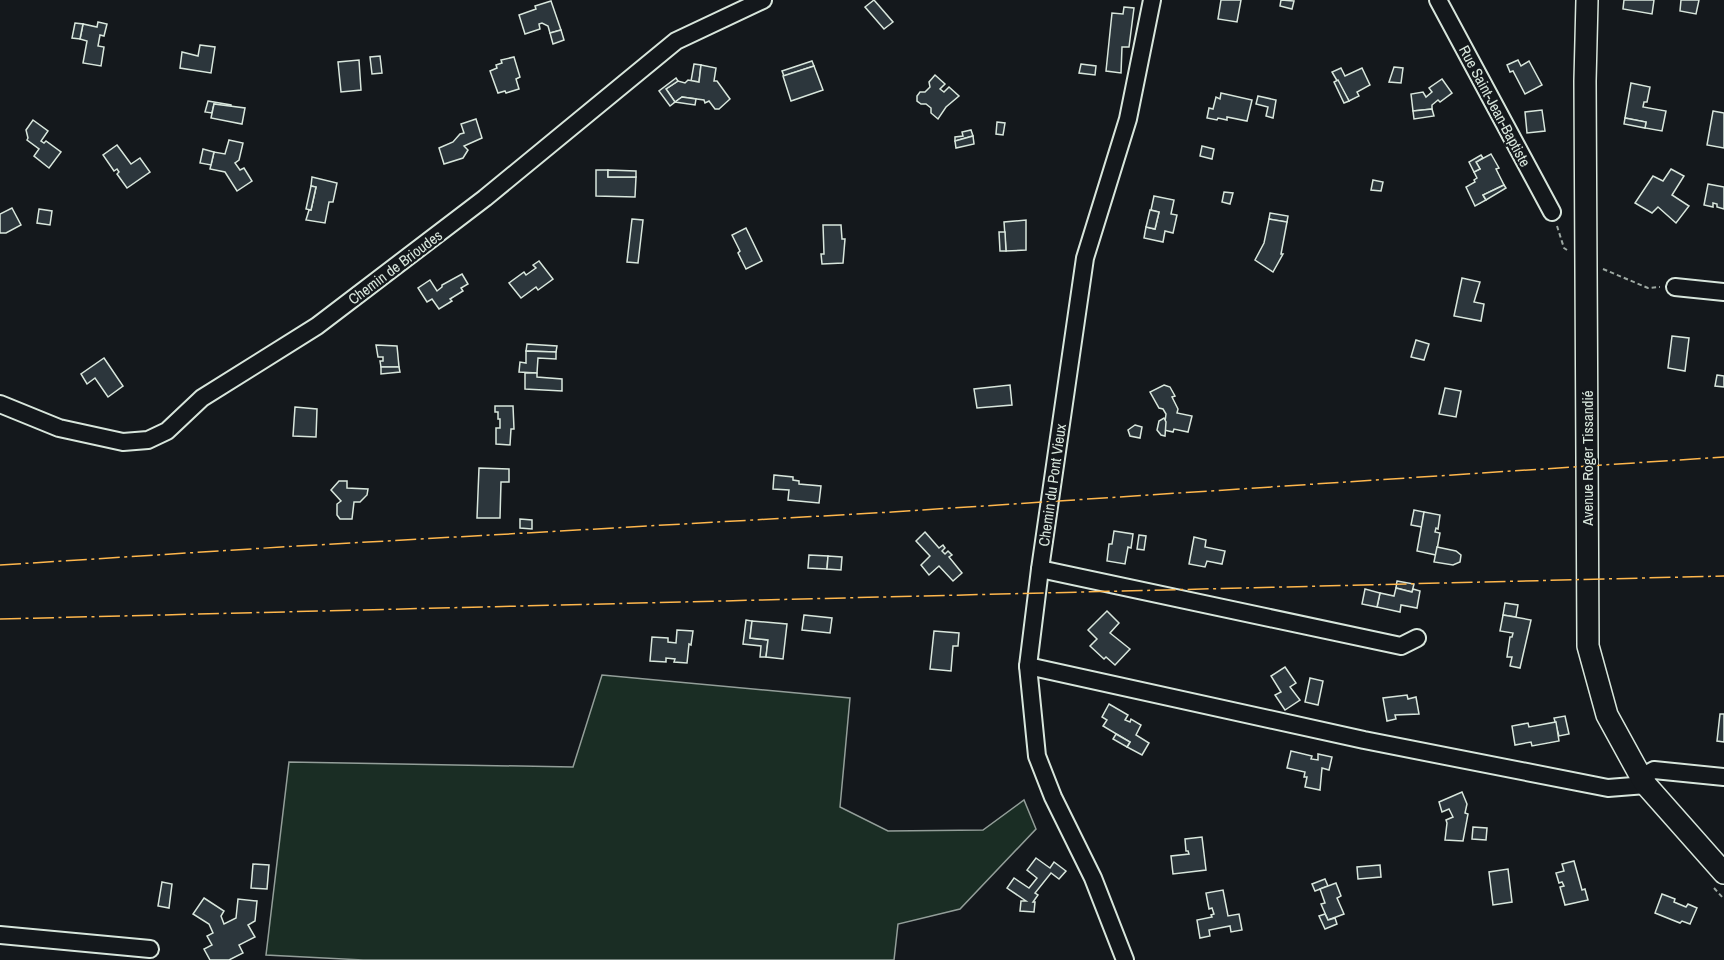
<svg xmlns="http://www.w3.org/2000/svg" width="1724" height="960" font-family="'Archivo Narrow',sans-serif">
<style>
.green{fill:#1a2d24;stroke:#939e99;stroke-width:1.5}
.building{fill:#2c363c;stroke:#d8e6dc;stroke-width:1.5}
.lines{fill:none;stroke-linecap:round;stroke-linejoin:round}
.minor-casing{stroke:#d8e6dc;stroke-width:20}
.major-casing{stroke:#d8e6dc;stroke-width:24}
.path{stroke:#9da8a2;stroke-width:2;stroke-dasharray:4.5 3;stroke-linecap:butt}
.minor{stroke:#14181c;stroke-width:16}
.major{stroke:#14181c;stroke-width:21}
.power{stroke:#ffb74d;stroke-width:1.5;stroke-dasharray:21 4.5 3 4.5;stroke-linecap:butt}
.labels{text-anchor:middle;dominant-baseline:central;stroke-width:4.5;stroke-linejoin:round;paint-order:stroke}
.street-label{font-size:15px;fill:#d8e6dc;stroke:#14181c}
</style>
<rect width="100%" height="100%" fill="#14181c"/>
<polygon class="green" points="602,675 850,698 840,807 888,831 983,830 1024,800 1036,829 960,909 898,924 894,960 363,960 266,955 289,762 573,767"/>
<g class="building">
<polygon points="874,0 893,22 884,29 865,7"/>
<polygon points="1241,0 1237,22 1218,19 1221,0"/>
<polygon points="1281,0 1294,1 1292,9 1280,6"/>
<polygon points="1624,0 1654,0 1652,14 1623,9"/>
<polygon points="1681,0 1699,0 1696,14 1680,11"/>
<polygon points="551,1 561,30 550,33 548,26 542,23 539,24 540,29 525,34 519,15 536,9 535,6"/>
<polygon points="1124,7 1134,8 1129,47 1122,47 1121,73 1106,71 1112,13 1123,14"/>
<polygon points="98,22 107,24 104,36 100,35 98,46 104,47 101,66 83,63 87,41 80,39 83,24 97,27"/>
<polygon points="75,23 83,24 80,39 72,38"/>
<polygon points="561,30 564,40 553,44 550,33"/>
<polygon points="200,45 215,47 211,73 180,68 182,52 198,56"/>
<polygon points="380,56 382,73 372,74 370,57"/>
<polygon points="514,57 520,77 516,79 519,89 506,93 505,91 498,93 490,71 497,68 496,65 502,63 501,60"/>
<polygon points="359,60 361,90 341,92 338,62"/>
<polygon points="1518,60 1521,66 1529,61 1542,85 1525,94 1513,71 1510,72 1507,65"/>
<polygon points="812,61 814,66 784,76 782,71"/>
<polygon points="694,64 701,65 699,82 691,81"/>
<polygon points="1081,64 1096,66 1095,75 1079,73"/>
<polygon points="701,65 716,68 714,81 717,81 730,99 719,109 715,109 709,101 705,103 704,100 682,97 675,102 666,89 678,81 685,83 688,80 699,82"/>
<polygon points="814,66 823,90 791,101 783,76"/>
<polygon points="1394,67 1403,68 1401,83 1389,82"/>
<polygon points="1341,68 1345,76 1362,68 1370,85 1357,92 1359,96 1349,101 1332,72"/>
<polygon points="935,75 945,84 940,89 944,92 949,87 959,96 946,107 938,119 931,113 931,108 926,104 921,104 917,101 917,96 920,92 925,92 930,87 929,82"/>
<polygon points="676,78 678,81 666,89 675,102 670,106 659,91"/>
<polygon points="1442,79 1452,93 1440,102 1438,100 1432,105 1432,109 1413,111 1411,94 1423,92 1426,97 1432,92 1429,88"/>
<polygon points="1338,80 1349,101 1344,103 1334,82"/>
<polygon points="1631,83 1650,87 1647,102 1644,102 1643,107 1666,111 1662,131 1645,128 1646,122 1625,118"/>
<polygon points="1221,93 1252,100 1247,121 1227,117 1227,120 1218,118 1217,120 1207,118 1209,108 1213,109 1216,97 1220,99"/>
<polygon points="1258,96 1276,100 1273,118 1266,116 1268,107 1256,104"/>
<polygon points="682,97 696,99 695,105 675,102"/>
<polygon points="208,101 231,105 231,108 214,104 212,113 205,112"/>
<polygon points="214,104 245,108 242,124 211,118"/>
<polygon points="1432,109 1434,116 1414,119 1413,111"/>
<polygon points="1542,110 1545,131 1527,133 1525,112"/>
<polygon points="1713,111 1724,113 1724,148 1707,145"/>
<polygon points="1625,118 1646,122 1645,128 1624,124"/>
<polygon points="476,119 482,138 464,146 468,150 463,158 444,164 439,148 453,142 460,134 464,133 461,124"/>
<polygon points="33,120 48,131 41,141 44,143 46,141 61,152 49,168 34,156 39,149 27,140 28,138 26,130"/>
<polygon points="997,122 1005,123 1003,135 996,134"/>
<polygon points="971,130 973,136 955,141 955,137 963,136 962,132"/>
<polygon points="973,136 974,144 956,148 955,141"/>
<polygon points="229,140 243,143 239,160 235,163 240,170 244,168 252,181 237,191 225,172 210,169 214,152 225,154"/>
<polygon points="117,145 131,164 140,158 150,172 127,188 117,174 119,172 117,169 114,171 103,155"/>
<polygon points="1202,146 1214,149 1212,159 1200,156"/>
<polygon points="203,149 214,152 211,165 200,163"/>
<polygon points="1491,154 1499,168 1496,169 1504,185 1483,195 1486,200 1475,206 1466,187 1475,182 1474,180 1477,178 1474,172 1480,169 1476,162"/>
<polygon points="1481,155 1483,158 1476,162 1480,169 1474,172 1469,162"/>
<polygon points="1671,169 1684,176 1672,195 1689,206 1676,223 1658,207 1652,213 1635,203 1653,176 1663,181"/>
<polygon points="596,170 608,170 608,177 636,177 635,197 596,196"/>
<polygon points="608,170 636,171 636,177 608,177"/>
<polygon points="312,177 337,183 333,202 329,202 325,223 306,220 309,210 311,210 316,187 311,186"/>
<polygon points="1373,180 1383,182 1381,191 1371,190"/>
<polygon points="1708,184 1724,187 1724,209 1717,207 1717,204 1713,203 1713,207 1704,205"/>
<polygon points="1504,185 1506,188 1486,200 1483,195"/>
<polygon points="311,186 316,187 311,210 306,209"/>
<polygon points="1224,192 1233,193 1230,204 1222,202"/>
<polygon points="1154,196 1174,200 1171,214 1177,215 1173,233 1165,231 1163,242 1144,238 1146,227 1155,229 1159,212 1151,210"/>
<polygon points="12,208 21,225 6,233 0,233 0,214"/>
<polygon points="39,209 52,211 50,225 37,223"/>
<polygon points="1150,210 1159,212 1155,229 1146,227"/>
<polygon points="1270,213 1288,216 1287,222 1269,219"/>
<polygon points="632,219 643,220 638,263 627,262"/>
<polygon points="1269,219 1287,222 1281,254 1283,254 1273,272 1255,260 1264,243"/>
<polygon points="1026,220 1026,250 1006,251 1004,222"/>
<polygon points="823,225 841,225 842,239 845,239 843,263 822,264 821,254 824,254"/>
<polygon points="746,228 762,261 746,269 738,253 740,251 732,235"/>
<polygon points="999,232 1005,232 1006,251 1000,251"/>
<polygon points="539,261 553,279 538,290 536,287 521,298 509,283 524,272 526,275 536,268 533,265"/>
<polygon points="462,274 468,284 461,288 463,291 450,299 452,301 439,309 432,299 427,302 418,288 430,280 437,291 442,287 442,285"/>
<polygon points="1462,278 1480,282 1474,302 1484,304 1481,321 1454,316"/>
<polygon points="1672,336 1689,338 1685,371 1668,368"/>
<polygon points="1416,340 1429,344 1424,360 1411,357"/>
<polygon points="527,344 557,346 556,352 526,351"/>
<polygon points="376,345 397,346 399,367 381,367 380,361 383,361 383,357 378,357"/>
<polygon points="526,351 556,352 556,359 538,358 537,373 519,372 520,362 526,363"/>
<polygon points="104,358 123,386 108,397 95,378 87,384 81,374"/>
<polygon points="381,367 399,367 400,372 381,374"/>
<polygon points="525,373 537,373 537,377 562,379 562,391 525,389"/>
<polygon points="1717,375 1724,376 1724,387 1715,386"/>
<polygon points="1010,385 1012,405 977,408 974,389"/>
<polygon points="1164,385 1170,387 1175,396 1172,397 1178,409 1177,413 1192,416 1188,432 1174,429 1173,432 1164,430 1166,414 1163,409 1159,408 1150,392"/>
<polygon points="1445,388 1461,391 1456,417 1439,414"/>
<polygon points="495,406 513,406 514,429 511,429 510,445 496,444 496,428 500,428 500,419 498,419 498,412 495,412"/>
<polygon points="295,407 317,409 316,437 293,436"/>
<polygon points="1164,418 1166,422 1165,436 1161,435 1157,430 1159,421"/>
<polygon points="1135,425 1142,427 1140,438 1130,436 1128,430"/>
<polygon points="479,468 509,469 509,482 501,482 500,518 477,518"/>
<polygon points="774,475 793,477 793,480 799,481 799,484 821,486 819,503 788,500 789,490 773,489"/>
<polygon points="339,481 347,481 347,488 368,489 367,495 360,502 354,502 352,519 340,519 337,515 337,504 341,501 331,490"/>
<polygon points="1414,510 1424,512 1422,527 1411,525"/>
<polygon points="1424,512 1440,515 1438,529 1436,528 1435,532 1440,533 1436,555 1417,551"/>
<polygon points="520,519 532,520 532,529 520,528"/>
<polygon points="1114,531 1133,534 1131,548 1128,547 1125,564 1107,561 1109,544 1112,544"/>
<polygon points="925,532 939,548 943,545 945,548 942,551 945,554 948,551 952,555 949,557 962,573 953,581 939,566 929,575 921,565 930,556 916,541"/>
<polygon points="1139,535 1146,536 1144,550 1137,549"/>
<polygon points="1194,537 1206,540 1205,547 1225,551 1222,564 1207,561 1205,567 1189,564"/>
<polygon points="1437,547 1456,551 1461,555 1460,562 1453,565 1434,562"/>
<polygon points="809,555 828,556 827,569 808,568"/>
<polygon points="828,556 842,557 841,570 827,569"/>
<polygon points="1397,581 1414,584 1412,592 1396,588"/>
<polygon points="1396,588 1412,592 1413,589 1420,591 1417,608 1401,605 1400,612 1377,607 1380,593 1394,596"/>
<polygon points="1365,589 1380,593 1377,607 1362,604"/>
<polygon points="1505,603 1518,605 1516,617 1503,615"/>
<polygon points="1107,611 1119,623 1110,633 1130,649 1115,665 1106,657 1104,659 1090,646 1097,639 1088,630"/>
<polygon points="804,615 832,618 830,633 802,630"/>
<polygon points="1503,615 1531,620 1520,668 1510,666 1512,657 1507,657 1510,637 1512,637 1513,633 1500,631"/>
<polygon points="746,620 752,621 750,638 768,640 766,657 760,657 761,646 743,644"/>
<polygon points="752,621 787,624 783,659 766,657 768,640 750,638"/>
<polygon points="677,630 693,631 691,645 689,644 687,663 674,662 675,659 666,658 666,662 650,661 652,637 668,638 668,642 676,643"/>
<polygon points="934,631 959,633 958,646 953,646 951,671 930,669"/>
<polygon points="1285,667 1296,683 1290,687 1300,700 1285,710 1275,695 1281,692 1271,676"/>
<polygon points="1310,678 1323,681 1318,705 1305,702"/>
<polygon points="1407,695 1408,699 1416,697 1419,714 1395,715 1396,719 1387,721 1383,698"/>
<polygon points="1109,704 1128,715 1125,720 1130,722 1131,719 1141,725 1136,735 1149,743 1142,755 1127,747 1130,742 1103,726 1107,720 1102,717"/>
<polygon points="1720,714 1724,714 1724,742 1717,741"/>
<polygon points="1565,716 1569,734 1559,736 1554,718"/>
<polygon points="1556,722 1559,741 1532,746 1531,742 1515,745 1512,726 1528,723 1529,727"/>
<polygon points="1116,734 1130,742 1127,747 1113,739"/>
<polygon points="1291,751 1312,756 1311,759 1318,760 1318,754 1332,757 1329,770 1322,768 1320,790 1305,787 1307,777 1304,777 1305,772 1287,768"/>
<polygon points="1462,792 1467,804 1465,813 1468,814 1463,841 1445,840 1447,823 1446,820 1453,817 1449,809 1442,812 1439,802"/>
<polygon points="1473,827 1487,828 1486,840 1472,839"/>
<polygon points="1202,837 1206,870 1173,874 1171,856 1189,854 1188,851 1186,851 1185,839"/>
<polygon points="1036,858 1050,868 1054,862 1066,871 1059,879 1051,873 1035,893 1038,895 1033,902 1035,902 1034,912 1020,911 1021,901 1026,901 1007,888 1014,878 1029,888 1037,878 1027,870"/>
<polygon points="1574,861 1582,890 1585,889 1588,900 1565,905 1560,887 1564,886 1562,882 1559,883 1556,873 1564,871 1562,864"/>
<polygon points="253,864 269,865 267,889 251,888"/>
<polygon points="1380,865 1381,877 1358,879 1357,867"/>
<polygon points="1508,869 1512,902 1493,905 1489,872"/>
<polygon points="1325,879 1328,886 1315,891 1312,884"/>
<polygon points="162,882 172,884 169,908 158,906"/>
<polygon points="1336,883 1341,896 1337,898 1344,914 1328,920 1321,904 1325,903 1320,889"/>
<polygon points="1223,890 1228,916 1239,914 1242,930 1231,932 1230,926 1209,930 1210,936 1200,938 1197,920 1212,917 1211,915 1214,914 1212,908 1209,909 1206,893"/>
<polygon points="1662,894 1675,899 1674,902 1686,907 1688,904 1697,908 1690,924 1682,921 1680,923 1655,913"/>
<polygon points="204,898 224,911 221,916 224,924 236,918 238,899 257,901 255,921 248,925 255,937 239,945 243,953 229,960 210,960 204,949 212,945 207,936 213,933 209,924 193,914"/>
<polygon points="1325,914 1328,920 1335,918 1337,924 1325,929 1319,916"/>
</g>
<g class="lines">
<defs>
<g id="minor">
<polyline points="1438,0 1552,212"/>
<polyline points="1675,287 1724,292"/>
<polyline points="0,404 59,428 123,442 148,440 167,431 202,398 317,326 485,198 676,41 763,0"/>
<polyline points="1040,569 1401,646 1417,638"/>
<polyline points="1028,666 1364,740 1608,788 1646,785"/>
<polyline points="1641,777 1654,770 1724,777"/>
<polyline points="0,935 150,949"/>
<polyline points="1125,960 1093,878 1053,797 1037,756 1028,666 1040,569 1085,258 1128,119 1152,0"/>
</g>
<polyline id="major" points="1587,0 1585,81 1588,646 1607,715 1641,777 1646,785 1724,873"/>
</defs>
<use href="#minor" class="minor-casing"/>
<use href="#major" class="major-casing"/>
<g class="path">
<polyline points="1557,226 1564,248 1567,250"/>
<polyline points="1603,269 1648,288 1660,287"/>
<polyline points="1714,888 1724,899"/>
</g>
<use href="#minor" class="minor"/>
<use href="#major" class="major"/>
<g class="power">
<polyline points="0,565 281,547 892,512 1724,457"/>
<polyline points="0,619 1724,576"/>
</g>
</g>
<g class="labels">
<g class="street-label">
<text transform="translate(1495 106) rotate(62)">Rue Saint-Jean-Baptiste</text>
<text transform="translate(395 267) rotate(-37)">Chemin de Brioudes</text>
<text transform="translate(1587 458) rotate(-90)">Avenue Roger Tissandié</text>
<text transform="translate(1052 485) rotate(-82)">Chemin du Pont Vieux</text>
</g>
</g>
</svg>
